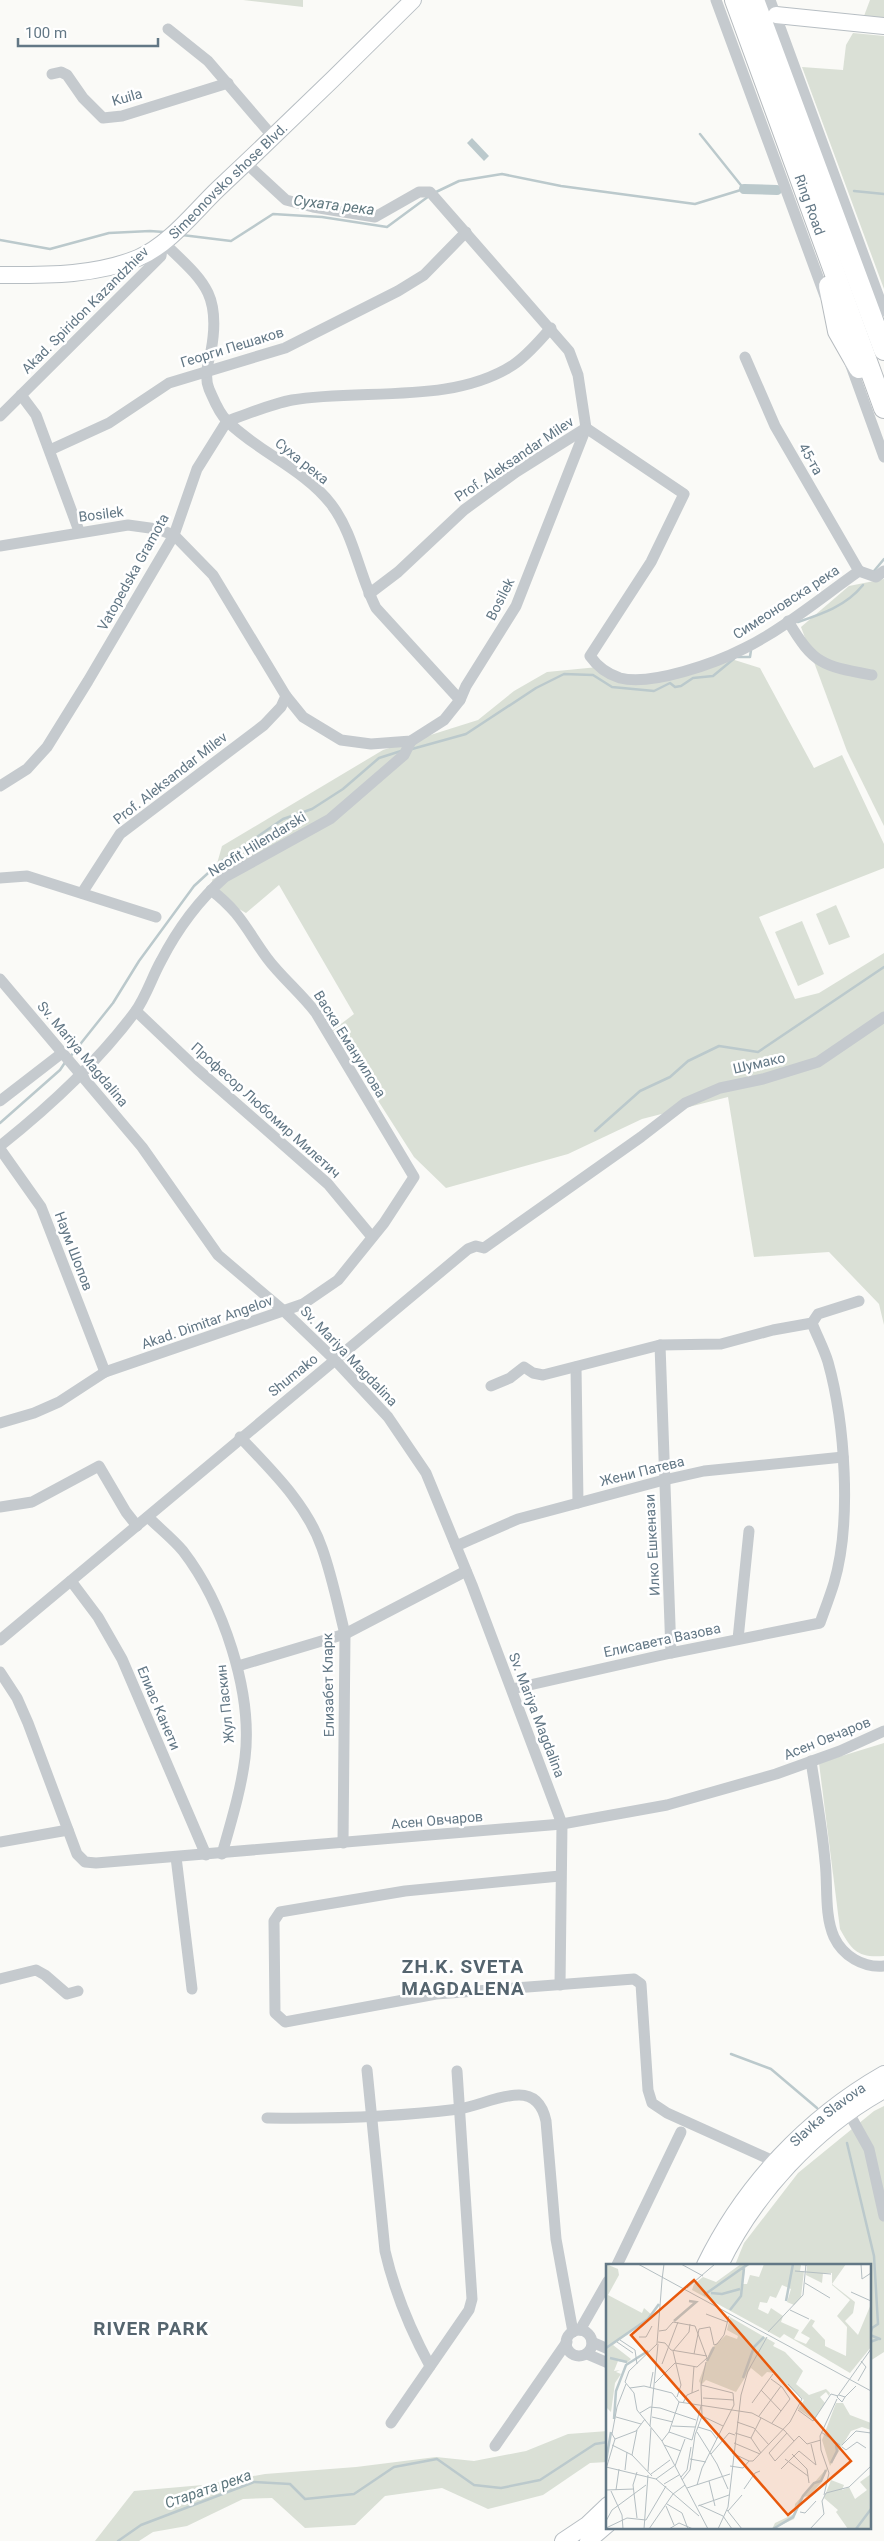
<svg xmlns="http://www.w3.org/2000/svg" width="884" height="2541" font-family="Roboto,sans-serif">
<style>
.green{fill:#dae0d6}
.water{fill:#bbc9cc}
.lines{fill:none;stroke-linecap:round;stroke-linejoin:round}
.stream{stroke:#bbc9cc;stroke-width:2.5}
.canal{stroke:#bbc9cc;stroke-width:10}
.secondary-casing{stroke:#b7bec3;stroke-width:18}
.highway-casing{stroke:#b6bbbf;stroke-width:22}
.street{stroke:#c5cace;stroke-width:11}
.secondary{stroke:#fff;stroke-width:16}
.highway{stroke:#fff;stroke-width:20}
.labels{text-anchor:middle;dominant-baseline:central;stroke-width:5;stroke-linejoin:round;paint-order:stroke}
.street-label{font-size:14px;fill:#627785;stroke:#fff}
.water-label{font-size:15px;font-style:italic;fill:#5e777e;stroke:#fff}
.district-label{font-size:19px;font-weight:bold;letter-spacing:1px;fill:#55656f;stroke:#fff}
.inset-river{fill:none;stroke:#bbc9cc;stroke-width:2.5}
.inset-road{fill:none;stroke:#b4bec2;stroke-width:1}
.view{fill:#e8590c;fill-opacity:0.15;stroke:#e8590c;stroke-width:2.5}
.inset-edge{fill:none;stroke:#627785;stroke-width:2.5}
</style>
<rect width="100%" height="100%" fill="#fafaf7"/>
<g class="green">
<polygon points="243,0 303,0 303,7"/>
<polygon points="870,0 884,0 884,18 864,16"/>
<polygon points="853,33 884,36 884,289 802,67 843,70 846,45"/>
<polygon points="884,579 884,826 847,751 801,627 849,586"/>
<polygon points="725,657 760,668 814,768 842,755 884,844 884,868 759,917 795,999 819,993 884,953 884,1325 879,1304 829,1252 754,1257 728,1097 642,1119 568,1154 446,1188 414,1157 333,1030 354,1014 279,885 246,913 209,892 222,846 383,750 478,720 514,691 547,672 598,667 621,678 653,678"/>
<polygon points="836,905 850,937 829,945 816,914"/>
<polygon points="802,921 824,974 798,986 775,932"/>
<path d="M884,1743V1956C858,1958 852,1951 840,1929L819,1763Z"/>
<polygon points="884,2106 884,2352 870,2361 870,2265 735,2265 744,2243 798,2173 874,2111"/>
<polygon points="608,2431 608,2462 590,2463 543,2495 488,2509 442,2488 385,2496 355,2525 305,2528 272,2498 243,2499 187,2526 153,2532 139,2541 95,2541 134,2491 203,2485 265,2474 356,2467 436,2457 474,2461 526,2451 568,2434"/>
</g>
<polygon class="water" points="472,138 489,156 484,161 467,143"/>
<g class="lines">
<g class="stream">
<polyline points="854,191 884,194"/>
<polyline points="436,192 459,181 502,174 561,186 695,204 744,189 700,134"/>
<polyline points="182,235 231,241 273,214 322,217 387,227 429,196"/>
<polyline points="0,240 50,249 109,233 150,231 164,232"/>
<polyline points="874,571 884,559"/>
<path d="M798,622C822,614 846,606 863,585"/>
<polyline points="412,749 466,734 536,688 564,674 593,675 612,687 654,691 670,683 675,687 681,686 693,678 713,676 736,657 750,657 751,650"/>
<polyline points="70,1057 113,1003 139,961 194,886 219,863 283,819 312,809 343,789 379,758 401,751"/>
<polyline points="0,1123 60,1070 66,1061"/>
<polyline points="595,1131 640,1091 670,1077 688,1061 719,1046 758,1052 884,967"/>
<polyline points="731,2054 771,2069 817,2108"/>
<polyline points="847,2143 874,2256 878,2324 872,2328 870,2335 880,2339"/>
<polyline points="870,2342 878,2339"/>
<polyline points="118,2541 141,2525 254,2482 290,2484 305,2499 354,2494 394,2467 437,2459 474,2485 501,2488 540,2480 595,2444 608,2442"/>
</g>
<polyline class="canal" points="744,189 777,190"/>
<defs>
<g id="secondary">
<polyline points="776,15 884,26"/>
<path id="s1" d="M0,275C46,275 94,276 138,258C169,245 194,212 218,189C284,127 349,64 413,0"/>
<path id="s2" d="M705,2265C744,2185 807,2118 884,2074"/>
<path d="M720,2265C754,2194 815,2128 884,2090"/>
<polyline points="563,2541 587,2525 608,2505"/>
<polyline points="588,2541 608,2524"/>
</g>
<g id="highway">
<path id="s3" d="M735,0L884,408"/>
<polyline points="754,0 884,350"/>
<polyline points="829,286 838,331 859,368"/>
</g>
</defs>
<use href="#secondary" class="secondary-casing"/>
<use href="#highway" class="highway-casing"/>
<g class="street">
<polyline points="716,0 825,296"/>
<polyline points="770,0 884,311"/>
<polyline points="168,29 208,61 274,138"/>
<polyline points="52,74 61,72 67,75 83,98 103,118 122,116 228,83"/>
<path d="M163,242C202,280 222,292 211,351C208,363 204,377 209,389C214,400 218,412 227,421C258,452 304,469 331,504C354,534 359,575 376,608L460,700"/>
<polyline points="745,357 775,426 859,571"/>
<polyline points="850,363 884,457"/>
<polyline points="21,395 36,415 79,531"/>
<polyline points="0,416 161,256 163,242"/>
<polyline points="50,450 109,423 169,383 285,348 398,291 424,275 466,232"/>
<polyline points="0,546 128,525 157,529 174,535 213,575 286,696 303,717 341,740 371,744 411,741 444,720 460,700 466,686 516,606 586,428 578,375 569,351 430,192 419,192 375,217 313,207 286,200 246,163"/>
<polyline points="859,571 876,577 884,571"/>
<path d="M369,594L398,572L464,510L516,472L586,428L684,494L651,562L590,656C597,666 607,674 620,678C652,686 716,663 745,648C785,628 822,597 859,571"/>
<path d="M788,621C814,665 823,666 872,675"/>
<path d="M0,786L27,769L47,747L88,681L174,535L197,469L227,421C248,414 271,404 292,400C362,388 451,405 513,365C528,355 539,341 551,328"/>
<polyline points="0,878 27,876 156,917"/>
<polyline points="82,893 120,834 264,725 281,707 286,696"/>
<polyline points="0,979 142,1147 218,1255 285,1312 335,1360 388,1417 426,1473 472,1585 562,1824 560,1985"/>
<polyline points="136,1011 197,1069 328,1184 372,1237"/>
<polyline points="0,1101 62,1053"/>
<path d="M0,1146C49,1107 97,1063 135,1012C146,997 152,977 161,961C177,930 199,900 225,877L330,819L404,755L411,741"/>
<polyline points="0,1149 41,1207 105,1372"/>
<polyline points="660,1345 671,1653"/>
<polyline points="576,1367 578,1503"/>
<polyline points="491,1386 510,1378 524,1367 533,1373 543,1375 660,1345 721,1344 773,1330 812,1323 818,1314 859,1301"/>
<path d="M0,1423L34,1413L59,1402L105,1372L303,1304L338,1280L384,1223L414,1177L316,1013C301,993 281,977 267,958C246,929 240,912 211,890"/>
<path d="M240,1437C271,1470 307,1504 322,1548C332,1576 338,1606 345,1634L343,1843"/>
<polyline points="0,1507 32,1502 99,1466 126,1512 137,1526"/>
<path d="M148,1517C159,1528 173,1539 183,1551C223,1603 253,1692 245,1758C241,1790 231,1822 222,1854"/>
<polyline points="456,1546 518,1519 664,1480 704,1471 843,1457"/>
<polyline points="71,1581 98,1617 122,1659 206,1855"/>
<polyline points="738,1639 749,1531"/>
<polyline points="0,1640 468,1249 476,1246 484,1248 641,1137 685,1103 720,1088 763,1079 818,1062 884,1017"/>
<polyline points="238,1666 345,1634 466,1571"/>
<polyline points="0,1672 17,1698 28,1723 77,1854 85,1862 96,1863 562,1824 667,1805 776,1774 840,1751 884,1731"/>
<path d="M512,1689L671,1653L820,1623C825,1609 830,1596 834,1583C852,1522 845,1423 828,1362C824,1349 817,1336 812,1323"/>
<path d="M811,1761C816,1794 822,1827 825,1861C828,1884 824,1915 834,1937C843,1956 863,1968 884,1966"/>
<polyline points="0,1842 68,1830"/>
<polyline points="176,1857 192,1989"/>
<polyline points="560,1876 405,1891 280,1912 274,1921 275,2013 285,2022 436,1994 634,1979 641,1984 648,2090 652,2103 667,2113 780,2164"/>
<polyline points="0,1979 36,1970 45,1975 67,1994 78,1991"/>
<path d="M367,2070L385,2251C394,2290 411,2331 430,2366"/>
<polyline points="846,2108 869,2149 884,2216"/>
<path d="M267,2118C332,2119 395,2117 459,2109C478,2106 499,2095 519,2095C536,2095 543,2107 546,2121L556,2239L573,2332"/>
<polyline points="617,2265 681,2132"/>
<polyline points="580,2330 608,2281"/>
<circle cx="579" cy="2343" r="13"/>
<polyline points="592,2342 608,2349"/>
<polyline points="587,2354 608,2363"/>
<polyline points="391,2423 469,2310 472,2299 457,2071"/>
<polyline points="495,2446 567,2342"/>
</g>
<use href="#secondary" class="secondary"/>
<use href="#highway" class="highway"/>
</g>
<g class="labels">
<g class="street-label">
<text transform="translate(127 97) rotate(-16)">Kuila</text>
<text stroke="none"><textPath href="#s1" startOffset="259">Simeonovsko shose Blvd.</textPath></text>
<text stroke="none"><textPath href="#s3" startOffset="218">Ring Road</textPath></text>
<text transform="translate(85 310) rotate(-45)">Akad. Spiridon Kazandzhiev</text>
<text transform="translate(232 347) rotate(-17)">Георги Пешаков</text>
<text transform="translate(514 459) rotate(-34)">Prof. Aleksandar Milev</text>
<text transform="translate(811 459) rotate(60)">45-та</text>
<text transform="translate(302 461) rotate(39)">Суха река</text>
<text transform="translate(101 514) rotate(-7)">Bosilek</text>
<text transform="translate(133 572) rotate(-61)">Vatopedska Gramota</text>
<text transform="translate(500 599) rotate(-63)">Bosilek</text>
<text transform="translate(786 602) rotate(-33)">Симеоновска река</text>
<text transform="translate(170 778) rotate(-38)">Prof. Aleksandar Milev</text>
<text transform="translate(257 844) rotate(-31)">Neofit Hilendarski</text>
<text transform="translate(350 1044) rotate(58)">Васка Емануилова</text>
<text transform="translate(83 1054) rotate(50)">Sv. Mariya Magdalina</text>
<text transform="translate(759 1063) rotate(-13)">Шумако</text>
<text transform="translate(266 1110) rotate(42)">Професор Любомир Милетич</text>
<text transform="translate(74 1251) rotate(69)">Наум Шопов</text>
<text transform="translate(207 1322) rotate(-19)">Akad. Dimitar Angelov</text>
<text transform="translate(349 1356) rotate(46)">Sv. Mariya Magdalina</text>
<text transform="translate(293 1375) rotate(-39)">Shumako</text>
<text transform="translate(642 1471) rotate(-14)">Жени Патева</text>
<text transform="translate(652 1545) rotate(-93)">Илко Ешкенази</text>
<text transform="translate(662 1640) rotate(-12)">Елисавета Вазова</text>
<text transform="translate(328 1685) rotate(-91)">Елизабет Кларк</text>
<text transform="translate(225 1704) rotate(-96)">Жул Паскин</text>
<text transform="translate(159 1708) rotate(67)">Елиас Канети</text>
<text transform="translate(537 1715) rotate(69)">Sv. Mariya Magdalina</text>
<text transform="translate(827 1738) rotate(-22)">Асен Овчаров</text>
<text transform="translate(437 1820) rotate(-5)">Асен Овчаров</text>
<text stroke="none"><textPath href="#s2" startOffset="196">Slavka Slavova</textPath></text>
</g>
<g class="water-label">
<text transform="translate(334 205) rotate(7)">Сухата река</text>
<text transform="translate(208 2489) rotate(-19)">Старата река</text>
</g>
<g class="district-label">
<text x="463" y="1966">ZH.K. SVETA<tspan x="463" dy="22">MAGDALENA</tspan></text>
<text x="151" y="2328">RIVER PARK</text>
</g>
</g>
<g transform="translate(606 2264)">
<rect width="265" height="265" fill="#fafaf7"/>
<path d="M0,0L12,5L13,11L2,31L36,49L38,44L47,52L7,81L25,95L21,99L12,97L8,107L14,106L10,108L15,110L9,119L5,148L0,143ZM135,0H145L139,4L137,20H141L144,11L153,13L158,0H240L226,20L249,38L247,49L239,57L252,71L265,40V83L244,109L178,70L174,74L86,26L88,20L97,13L110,18ZM195,1L201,2L200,11L216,19L217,9H226V21L244,36L231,52L241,63L240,92L219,82V76L206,62L209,57L205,55L195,69L204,74L200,80L188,75L193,66L175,58L177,52L165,44L162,50L152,45L154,38L161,39L164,32L170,34L176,21L185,25L181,38L188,41L195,33L198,7H194ZM124,53L169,79L167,82L179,88L197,107L190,120L203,131L220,125L224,129L223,132L220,128L214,133L219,139L208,156L192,145L198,136L168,109L161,108L156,113L145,104L130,128L100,116L95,121L93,117L105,85L120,71L131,75L132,72L121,66ZM230,139H237L244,151L265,159V166L256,163L245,167L224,202L216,176ZM222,203L215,219L203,232L197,233L188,255L166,265L169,259L188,250L189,240ZM265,210V264L242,265L230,248L232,246L218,234L225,216L238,221L236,226L243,223L249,235L261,226L254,218Z" fill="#dae0d6" fill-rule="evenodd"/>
<path class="inset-river" d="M105,29L116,30L134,25M98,31L142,0M180,37L187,0M124,46L135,32L138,4M68,57L90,38L83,37M0,84L42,55L53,40M4,94L21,98M101,97L108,83M137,114L148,83L158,73M8,155L10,127L20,101L42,87M0,197L5,168M225,199L231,187L230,181M167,265L187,253L197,232L208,219L215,217L220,206M250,265L265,245"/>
<path class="inset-road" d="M32,0L265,127M75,0L97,12M255,0L256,15L265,9M189,7L225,10M56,16L51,80L23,107L19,118L28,129L31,146L56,177L102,265M56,16L58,0M199,19L224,34M81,24L109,0M245,28L265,37M184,46L203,55M100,50L121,58M162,68L197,31L200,0M33,73H40L46,62M14,76L29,86L31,100M11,78L27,89M52,78L59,79L65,86L101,92M88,90L93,65L104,63L108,81L111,80L118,71L123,52M56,100L72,58M165,115L176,123L184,135L166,159M252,117L260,103L255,97M49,119L69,99L91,103L101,94L89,62L67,58L60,66L53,67M24,124L38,122L66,129L73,138L146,149L178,166L188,177M44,124L47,108M155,126L175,147M86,129L88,102M233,131L239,133L236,138L231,133L265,85M71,133L75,121L67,87L83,68L84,60M239,133L250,122M97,134L128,136M77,139L81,131L93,126M146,139L167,110M192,146L207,157L225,130L232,132M34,149L44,143L54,144L90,156M96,152L117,162M153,152L175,122M10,153L35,160M46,153L67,158M131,158L148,164L163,181M44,162L52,80M66,162L89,163M92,163L105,167L111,175M63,168L86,176M91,168L111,200L122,225M215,168L234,181M129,169L145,174L155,189M181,169L163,189L169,197L193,172L201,180L215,176M145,174L155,154M9,175L30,167L39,155M86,176L95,142M56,177L63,168L73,138M128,179L154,190M205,180L210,201M6,181L26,191L46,212M58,181L75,187M236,181L250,167L265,169M236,183L240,186L251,178L260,184M126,189L143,197M105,190L123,169L129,171M186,190L201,205L203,219M26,191L31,166M84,195L100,198M179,195L202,212M69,202L79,175M124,202L137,204L143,197H147L184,158L196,135L182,120M0,203L50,215L93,252M0,205L9,175L6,170L11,143L20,120M175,205L193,187L210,201M19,206L21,188M42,207L45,164M31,208L27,221L31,254M45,210L64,196M75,213L81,206L85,183M50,215L68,202M76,216L84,206L89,171L96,152L95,121L100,98M103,217L109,242M58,220L73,211M91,221L96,204L128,141L127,129L95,121M81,224L124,210M138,225L149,209L154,207M0,226L28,225M10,226L13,205M5,227L16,251L17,265M218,231L223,209L215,186L214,172L231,135M61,240L76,249L82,265M93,241L117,252L126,265M60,242L68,261M92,242L123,231M121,246L136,265M122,247L136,231M194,248L199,249L210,237M0,257L6,246L40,221M0,264L21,254L40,256L60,222M38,265L42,211M43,265L67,230L79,221M63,265L73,259L87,265M112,265L122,243L135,131L142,107L161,73M204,265L218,250L216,237L220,229L243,223L265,202"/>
<path class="view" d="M88,16L245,197L182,251L25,71Z"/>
<rect width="265" height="265" class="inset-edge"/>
</g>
<path d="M18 38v8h140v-8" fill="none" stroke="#627785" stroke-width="2.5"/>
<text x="25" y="38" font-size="15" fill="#627785" stroke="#ffffff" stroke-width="4" paint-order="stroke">100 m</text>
</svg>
